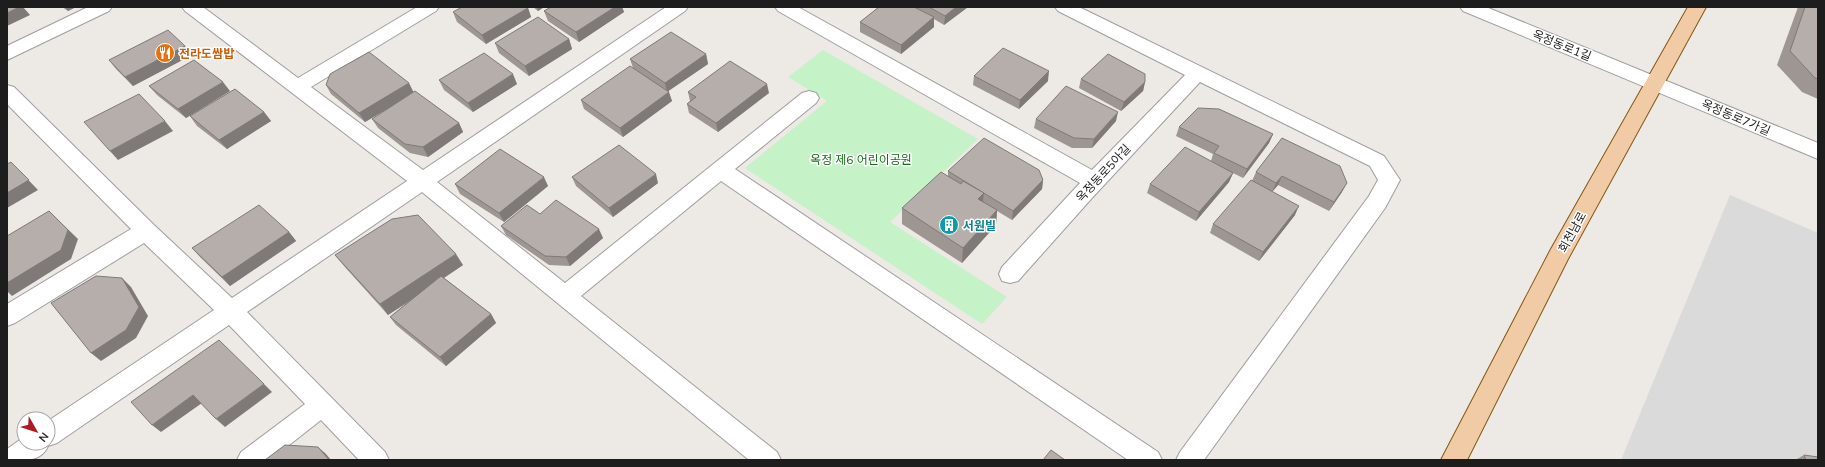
<svg xmlns="http://www.w3.org/2000/svg" width="1825" height="467" font-family="Mulish,'Noto Sans KR',sans-serif">
<style>
.residential{fill:#dbdada}
.park{fill:#c6f2c7}
.lines{fill:none;stroke-linecap:round;stroke-linejoin:round}
.minor-casing{stroke:#9e9e9e;stroke-width:2}
.major-casing{stroke:#835713;stroke-width:2}
.minor{fill:#fff;fill-rule:evenodd}
.major{fill:#f0cba6;fill-rule:evenodd}
.wall{fill:#9d9692}
.shaded-wall{fill:#7f7a77}
.building{fill:#b6aeaa;stroke:#7f7a77}
.labels{text-anchor:middle;dominant-baseline:central;stroke-width:3;stroke-linejoin:round;paint-order:stroke}
.street-label{font-size:12px;fill:#1d1d1d;stroke:#fff}
.food-label{font-size:12px;font-weight:bold;fill:#c56008;stroke:#fff;text-anchor:start}
.park-label{font-size:12px;fill:#196d1b;stroke:#fff}
.culture-label{font-size:12px;font-weight:bold;fill:#0d838f;stroke:#fff;text-anchor:start}
</style>
<rect width="100%" height="100%" fill="#ede9e4"/>
<polygon class="residential" points="1730,195 1818,233 1818,460 1621,460"/>
<polygon class="park" points="823,50 978,139 890,222 1007,297 982,324 745,168 827,101 788,77"/>
<g class="lines">
<defs>
<g id="minor">
<polygon points="88,7 112,7 109,11 7,60 7,46"/>
<path d="M182,7H203L298,78L417,7H439L436,11L311,87L423,170L666,7H688L685,11L437,182L565,283L802,93L809,91L816,93L819,98L816,103L735,169L1158,452L1162,460H1128L721,181L581,296L777,452L781,460H749L422,192L247,312L385,452L389,460H359L321,420L270,460H237L241,452L305,404L229,325L57,443L48,446C41,463 22,460 7,460V449L24,437V443H48V421L214,310L144,243L15,323L7,326V304L131,229L7,104V85L14,87L154,225L232,298L407,181L185,11Z"/>
<polygon points="775,7 798,7 1092,170 1185,75 1058,11 1055,7 1079,7 1384,156 1400,180 1385,208 1204,460 1176,460 1180,452 1369,196 1378,180 1370,166 1200,82 1092,198 1018,281 1010,283 1002,281 999,274 1002,267 1080,183 778,11"/>
<polygon points="1460,7 1486,7 1818,143 1818,159 1463,11"/>
</g>
<polygon id="major" points="1688,7 1706,7 1568,259 1467,460 1441,460 1551,249"/>
</defs>
<use href="#minor" class="minor-casing"/>
<use href="#major" class="major-casing"/>
<use href="#minor" class="minor"/>
<use href="#major" class="major"/>
</g>
<g class="wall">
<polygon points="62,7 76,7 68,11"/>
<polygon points="533,7 544,7 538,11"/>
<polygon points="551,7 622,7 624,12 579,42 548,21 544,11"/>
<polygon points="879,7 968,7 944,25 934,19 934,27 901,54 860,32 860,22"/>
<polygon points="1798,7 1818,7 1818,99 1802,92 1777,65"/>
<polygon points="528,8 531,17 486,44 457,22 453,12"/>
<polygon points="569,39 572,49 529,76 499,53 495,43"/>
<polygon points="706,54 708,64 668,91 672,101 623,137 584,109 581,100 633,68 630,59"/>
<polygon points="192,55 133,86 116,69 109,60"/>
<polygon points="974,76 1048,81 1019,109 973,85"/>
<polygon points="1081,79 1145,82 1143,91 1121,111 1079,88"/>
<polygon points="439,80 517,84 473,112 444,90"/>
<polygon points="326,85 414,92 459,123 463,132 428,157 410,153 378,128 372,119 404,99 365,122 331,94"/>
<polygon points="149,86 230,91 186,118 157,95"/>
<polygon points="688,92 769,93 718,132 689,113 687,104 690,101"/>
<polygon points="264,112 271,121 227,149 197,126 190,116"/>
<polygon points="1036,119 1116,121 1092,148 1072,148 1034,128"/>
<polygon points="1179,127 1273,134 1269,143 1243,178 1229,171 1233,173 1229,182 1196,221 1147,193 1150,184 1211,161 1213,154 1176,136"/>
<polygon points="1282,138 1342,192 1329,211 1278,185 1272,192 1295,215 1259,261 1210,233 1213,224 1252,181 1256,172"/>
<polygon points="948,171 1043,180 1042,189 1012,220 997,211 996,225 962,263 902,224 902,208 948,176"/>
<polygon points="572,177 658,183 613,217 576,186"/>
<polygon points="455,184 548,186 504,222 460,194"/>
<polygon points="540,214 603,238 570,266 549,265 506,235 501,226"/>
<polygon points="289,232 296,241 230,286 200,257 192,248"/>
<polygon points="335,255 463,265 444,278 491,314 496,323 446,366 396,325 390,317 407,303 388,315 344,266"/>
<polygon points="1804,455 1818,460 1795,460"/>
</g>
<g class="shaded-wall">
<polygon points="19,7 23,7 30,15 7,26 7,13"/>
<polygon points="65,7 76,7 68,11"/>
<polygon points="537,7 544,7 538,11"/>
<polygon points="615,7 622,7 624,12 579,42 576,32"/>
<polygon points="956,7 968,7 944,25 945,16"/>
<polygon points="528,8 531,17 486,44 482,35"/>
<polygon points="934,17 934,27 901,54 901,45"/>
<polygon points="569,39 572,49 529,76 525,66"/>
<polygon points="185,46 192,55 133,86 125,77"/>
<polygon points="706,54 708,64 667,92 665,83"/>
<polygon points="1049,71 1048,81 1019,109 1020,100"/>
<polygon points="513,74 517,84 473,112 468,103"/>
<polygon points="223,82 230,91 186,118 178,109"/>
<polygon points="1145,82 1143,91 1121,111 1124,102"/>
<polygon points="409,83 414,93 365,122 359,113"/>
<polygon points="767,84 769,93 718,132 716,123"/>
<polygon points="669,92 672,101 623,137 620,128"/>
<polygon points="264,112 271,121 227,149 219,140"/>
<polygon points="1118,112 1116,121 1092,148 1094,139"/>
<polygon points="165,121 173,131 118,160 110,151"/>
<polygon points="459,123 463,132 428,157 423,147"/>
<polygon points="1273,134 1269,143 1243,178 1247,169"/>
<polygon points="11,162 38,190 7,208 7,193"/>
<polygon points="1233,173 1229,182 1196,221 1199,212"/>
<polygon points="656,174 658,183 613,217 609,208"/>
<polygon points="1282,176 1278,185 1272,192 1276,183"/>
<polygon points="544,177 548,186 504,222 499,213"/>
<polygon points="1043,180 1042,189 1012,220 1013,211"/>
<polygon points="1347,183 1342,192 1329,211 1334,202"/>
<polygon points="984,193 982,209 978,199"/>
<polygon points="1299,206 1295,215 1259,261 1263,252"/>
<polygon points="997,210 996,225 962,263 963,248"/>
<polygon points="49,211 78,239 71,259 12,296 7,291 7,283"/>
<polygon points="599,229 603,238 570,266 566,257"/>
<polygon points="289,232 296,241 230,286 222,277"/>
<polygon points="456,254 463,265 388,315 380,304"/>
<polygon points="122,278 131,287 148,316 136,338 101,361 91,353"/>
<polygon points="491,314 496,323 446,366 440,357"/>
<polygon points="264,384 272,392 225,427 216,419"/>
<polygon points="193,395 202,403 161,432 152,425"/>
<polygon points="318,447 326,454 331,460 329,460"/>
</g>
<g class="building">
<polygon points="7,7 19,7 7,13"/>
<polygon points="462,7 527,7 528,8 482,35 453,12"/>
<polygon points="551,7 615,7 576,32 544,11"/>
<polygon points="879,7 914,7 934,17 901,45 860,22"/>
<polygon points="929,7 956,7 945,16"/>
<polygon points="1805,7 1818,7 1818,79 1815,78 1790,51"/>
<polygon points="538,17 569,39 525,66 495,43"/>
<polygon points="168,30 185,46 125,77 109,60"/>
<polygon points="671,32 706,54 665,83 630,59"/>
<polygon points="1003,48 1049,71 1020,100 974,76"/>
<polygon points="369,52 409,83 359,113 326,85 330,74"/>
<polygon points="484,53 513,74 468,103 439,80"/>
<polygon points="1108,54 1145,74 1145,82 1124,102 1081,79"/>
<polygon points="194,60 223,82 178,109 149,86"/>
<polygon points="730,61 767,84 716,123 687,104 696,97 688,92"/>
<polygon points="630,66 669,92 620,128 581,100"/>
<polygon points="1066,86 1118,112 1094,139 1074,138 1036,119"/>
<polygon points="235,89 264,112 219,140 190,116"/>
<polygon points="415,91 459,123 423,147 405,144 372,119"/>
<polygon points="139,94 165,121 110,151 84,122"/>
<polygon points="1198,108 1219,109 1273,134 1247,169 1214,153 1219,146 1179,127"/>
<polygon points="984,138 1039,170 1043,180 1013,211 948,171"/>
<polygon points="1282,138 1340,166 1347,183 1334,202 1282,176 1276,183 1256,172"/>
<polygon points="619,145 656,174 609,208 572,177"/>
<polygon points="1185,147 1233,173 1199,212 1150,184"/>
<polygon points="500,149 544,177 499,213 455,184"/>
<polygon points="11,162 29,180 7,193 7,164"/>
<polygon points="941,172 961,184 963,181 984,193 978,199 997,210 963,248 902,208"/>
<polygon points="1251,180 1299,206 1263,252 1213,224"/>
<polygon points="556,200 599,229 566,257 545,256 501,226 527,205 540,214"/>
<polygon points="259,205 289,232 222,277 192,248"/>
<polygon points="49,211 68,230 61,250 7,283 7,236"/>
<polygon points="418,215 456,254 380,304 335,255 392,219"/>
<polygon points="96,276 122,278 139,307 126,330 91,353 51,303"/>
<polygon points="441,276 491,314 440,357 390,317"/>
<polygon points="219,340 264,384 216,419 193,395 152,425 131,402"/>
<polygon points="285,445 318,447 329,460 265,460"/>
<polygon points="1051,450 1065,460 1043,460"/>
<polygon points="1804,455 1818,457 1818,460 1806,460"/>
</g>
<defs>
<symbol id="restaurant-disc" viewBox="-11 -11 22 22"><circle r="9.5" fill="#e8710a" stroke="#fff"/><path d="M-5-6h1v4h1v-4h1v4h1v-4h1v5L-1.5 .5V6h-2V.5L-5-1ZM5-6V6H3V1.5H1.5Q1.5-4 5-6Z" fill="#fff"/></symbol>
<symbol id="building-disc" viewBox="-11 -11 22 22"><circle r="9.5" fill="#0f9aa8" stroke="#fff"/><path d="M-4-6H4V6H1V3H-1V6H-4ZM-2.5-4.3h1.7v1.8h-1.7ZM.8-4.3h1.7v1.8H.8ZM-2.5-1h1.7V.8h-1.7ZM.8-1h1.7V.8H.8Z" fill="#fff"/></symbol>
</defs>
<g fill-rule="evenodd">
<use href="#restaurant-disc" x="154" y="42" width="22" height="22"/>
<use href="#building-disc" x="938" y="214" width="22" height="22"/>
</g>
<g class="labels">
<g class="street-label">
<text transform="translate(1562 45) rotate(22)">옥정동로1길</text>
<text transform="translate(1736 117) rotate(23)">옥정동로7가길</text>
<text transform="translate(1103 173) rotate(-47)">옥정동로5아길</text>
<text transform="translate(1572 232) rotate(-61)">회천남로</text>
</g>
<g class="food-label">
<text x="179" y="53">전라도쌈밥</text>
</g>
<g class="park-label">
<text x="861" y="159">옥정 제6 어린이공원</text>
</g>
<g class="culture-label">
<text x="963" y="225">서원빌</text>
</g>
</g>
<rect width="1825" height="467" fill="none" stroke="#1d1d1d" stroke-width="16"/>
<g transform="translate(36 431) rotate(129)"><circle r="19" fill="#ffffff" stroke="#a5a5a5"/>
<path d="M0-3L7 15L0 10L-7 15Z" fill="#b11922"/>
<text y="-6" font-size="11" font-weight="bold" text-anchor="middle" fill="#1d1d1d">N</text>
</g>
</svg>
